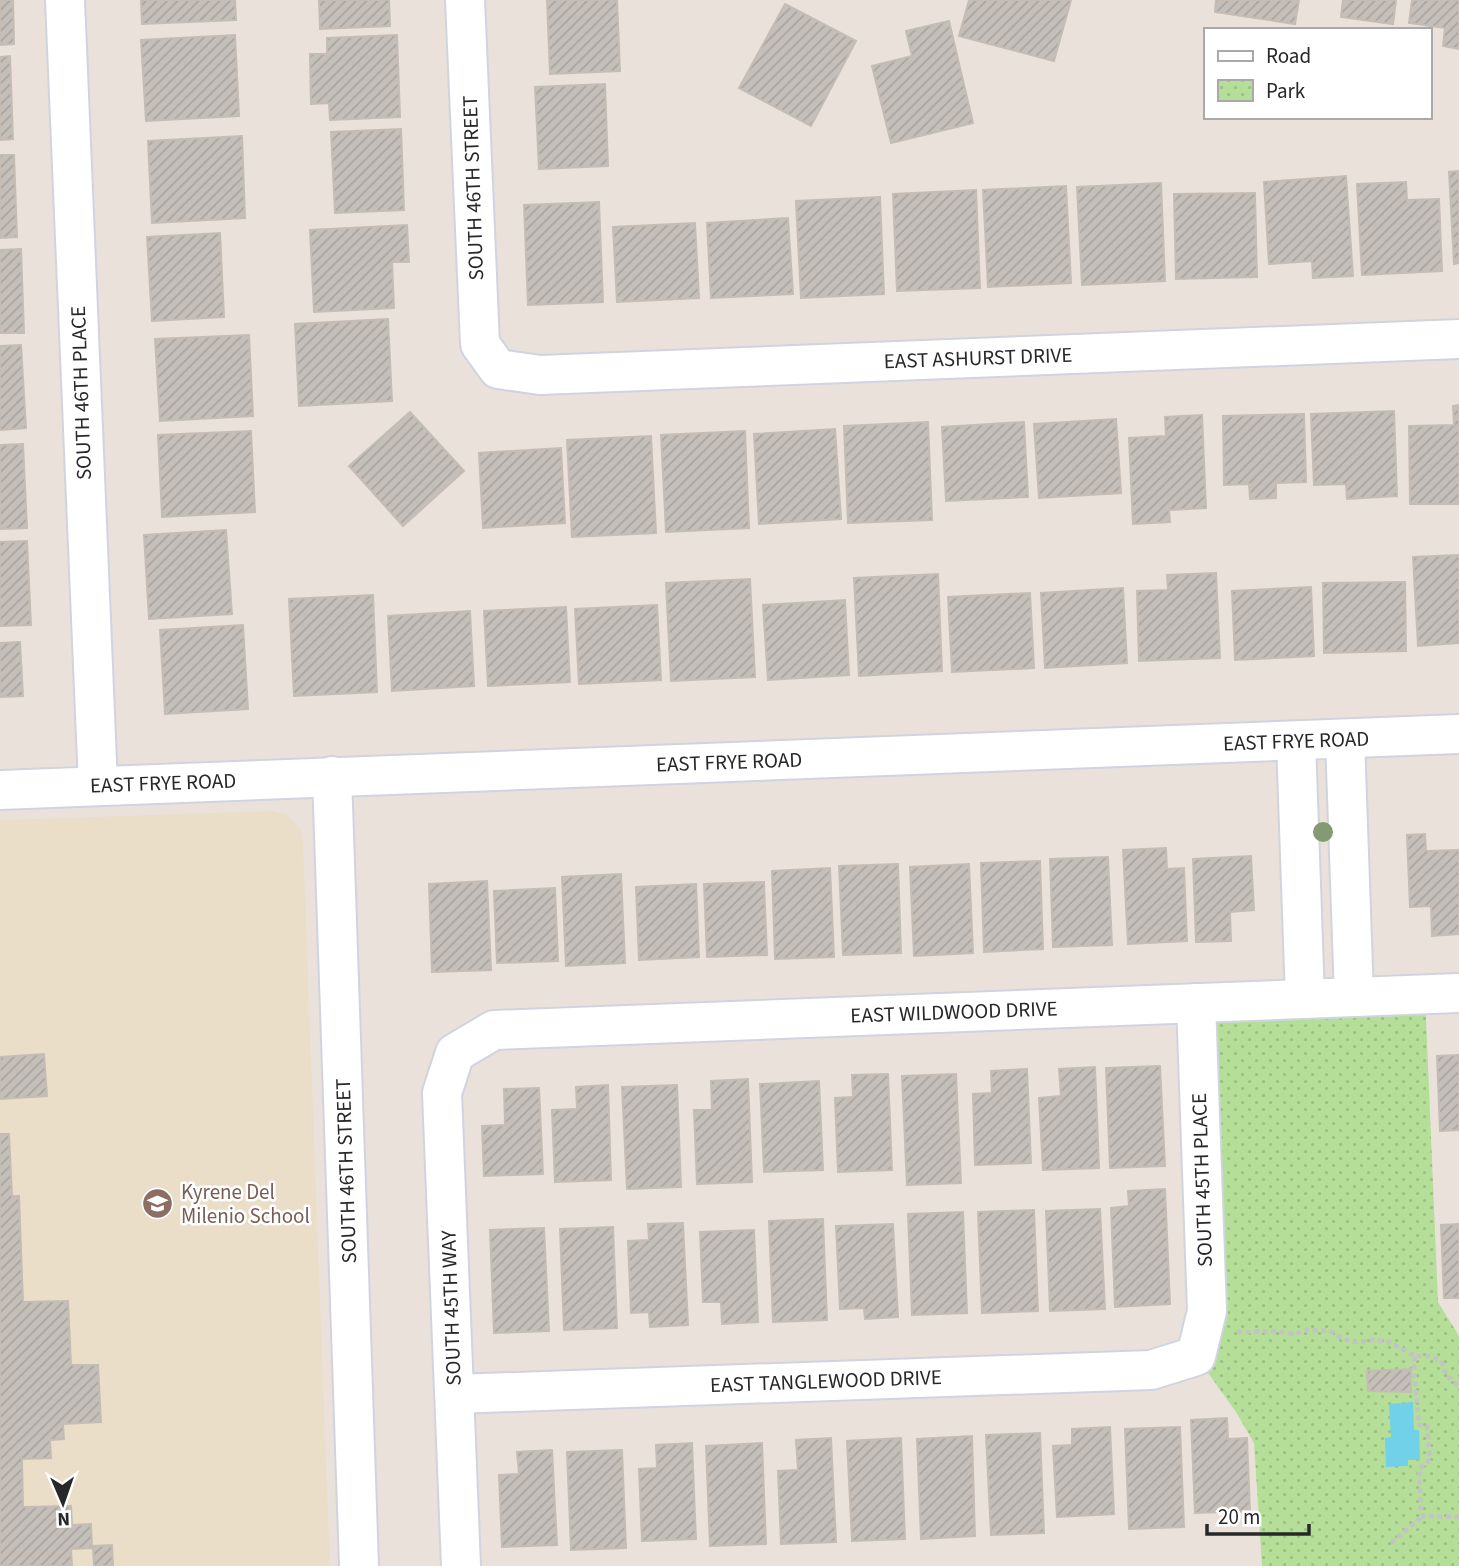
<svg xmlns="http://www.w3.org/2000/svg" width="1459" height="1566" font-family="'Source Sans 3',sans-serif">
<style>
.education{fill:#ebdec9}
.park{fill:url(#park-dots)}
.water{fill:#70d1e9}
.building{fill:url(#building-hatch);stroke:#c5bdb4;stroke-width:2}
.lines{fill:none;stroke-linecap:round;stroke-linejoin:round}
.street-casing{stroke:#cfd4e0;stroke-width:42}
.secondary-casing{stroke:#cfd4e0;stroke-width:42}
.path{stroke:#c3c3c3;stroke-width:4.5;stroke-dasharray:5 3.5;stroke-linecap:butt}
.street{stroke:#fff;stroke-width:38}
.secondary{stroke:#fff;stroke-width:38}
.tree{fill:#839a72}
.labels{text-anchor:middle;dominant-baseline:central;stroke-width:5;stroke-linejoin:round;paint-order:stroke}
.street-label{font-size:21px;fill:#282828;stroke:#fff}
.education-label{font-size:21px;fill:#785e54;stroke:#fff;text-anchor:start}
</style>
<defs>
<pattern id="park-dots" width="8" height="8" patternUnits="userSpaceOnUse" patternTransform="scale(1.75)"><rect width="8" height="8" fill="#b5df98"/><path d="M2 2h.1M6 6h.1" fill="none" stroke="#9cbf83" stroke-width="1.8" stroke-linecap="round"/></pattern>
<pattern id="building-hatch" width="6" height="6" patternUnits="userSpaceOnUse" patternTransform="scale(1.75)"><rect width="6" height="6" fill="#c5bfb9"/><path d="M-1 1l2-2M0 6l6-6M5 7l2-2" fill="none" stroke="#a9a49f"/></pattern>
</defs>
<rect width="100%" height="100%" fill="#eae2da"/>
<polygon class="education" points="272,811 288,815 300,828 303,841 330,1566 0,1566 0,820"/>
<polygon class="park" points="1425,994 1438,1302 1459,1336 1459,1566 1262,1566 1254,1443 1236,1412 1196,1356 1196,1003"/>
<polygon class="water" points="1413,1402 1414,1430 1419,1430 1420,1460 1408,1460 1408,1466 1386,1467 1385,1438 1391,1437 1389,1404"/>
<g class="building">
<polygon points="0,0 13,0 14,44 0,45"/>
<polygon points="141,0 235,0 236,20 142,24"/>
<polygon points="319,0 389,0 390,26 320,29"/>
<polygon points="547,0 617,0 620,71 550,74"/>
<polygon points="969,0 1071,0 1054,61 959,36"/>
<polygon points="1216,0 1299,0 1295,24 1215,12"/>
<polygon points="1343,0 1396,0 1393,24 1341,17"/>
<polygon points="1412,0 1459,0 1459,49 1443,46 1445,28 1409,23"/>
<polygon points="785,4 856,41 811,126 739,88"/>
<polygon points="949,21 973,123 891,143 872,66 912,56 906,31"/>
<polygon points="235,35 239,116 146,121 141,40"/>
<polygon points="397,35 400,117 330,120 329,103 311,104 310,54 327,54 327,38"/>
<polygon points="10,56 13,139 0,140 0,57"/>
<polygon points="605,84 608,166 539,169 535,87"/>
<polygon points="401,129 404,210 335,213 331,132"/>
<polygon points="242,136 245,218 152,223 148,141"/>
<polygon points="0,155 14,155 17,237 0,238"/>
<polygon points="1459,171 1459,263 1454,264 1449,172"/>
<polygon points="1346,176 1353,276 1313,278 1312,261 1269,264 1264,182"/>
<polygon points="1406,182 1407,200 1439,199 1442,271 1362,275 1357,184"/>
<polygon points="1161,183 1165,281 1082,285 1077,187"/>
<polygon points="1066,186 1071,283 988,287 983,190"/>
<polygon points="976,190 980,288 897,291 893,194"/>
<polygon points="1255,193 1257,277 1176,279 1174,194"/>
<polygon points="880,197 884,294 801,298 796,201"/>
<polygon points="599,202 603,302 528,305 524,205"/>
<polygon points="788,218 793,294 711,298 707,223"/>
<polygon points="695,223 699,298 617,302 613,227"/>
<polygon points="407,225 409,262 392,262 394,308 314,312 310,230"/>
<polygon points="220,233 224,317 152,321 147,237"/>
<polygon points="21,249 24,333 0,333 0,250"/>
<polygon points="388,319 392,401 299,406 295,324"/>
<polygon points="249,335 253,416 160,421 155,339"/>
<polygon points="21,345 26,428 0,430 0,346"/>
<polygon points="1459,405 1459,504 1410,504 1409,426 1454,425 1453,406"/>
<polygon points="1394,411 1397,496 1347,499 1346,484 1314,485 1311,414"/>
<polygon points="410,412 464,471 403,526 349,466"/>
<polygon points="1304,414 1306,482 1276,483 1276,498 1250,499 1249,484 1224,485 1223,416"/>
<polygon points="1202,415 1206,508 1169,510 1170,522 1133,524 1129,438 1166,436 1165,417"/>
<polygon points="1116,419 1121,493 1039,498 1034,424"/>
<polygon points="928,422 932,520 848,523 844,426"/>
<polygon points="1024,422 1028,497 946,501 942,427"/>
<polygon points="835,429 841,519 759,524 754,434"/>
<polygon points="251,431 255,512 162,517 158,435"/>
<polygon points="745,431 749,528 666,532 661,435"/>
<polygon points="651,436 656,533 572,537 567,440"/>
<polygon points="23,444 27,528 0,529 0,445"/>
<polygon points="561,448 565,523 483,528 479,453"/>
<polygon points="226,530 232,614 149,619 144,535"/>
<polygon points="27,541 31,625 0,626 0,542"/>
<polygon points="1459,555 1459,643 1418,646 1413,557"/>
<polygon points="1216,573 1220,658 1139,661 1137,591 1168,590 1167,575"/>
<polygon points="938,574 942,671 859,676 854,578"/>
<polygon points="750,579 755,677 671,681 666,583"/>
<polygon points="1405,582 1406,651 1324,653 1323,583"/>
<polygon points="1311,587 1314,656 1235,660 1232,591"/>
<polygon points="1123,588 1127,663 1045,668 1041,593"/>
<polygon points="1030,593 1034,668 952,672 948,597"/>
<polygon points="373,595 377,692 294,696 289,599"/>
<polygon points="845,600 849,675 768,680 763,605"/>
<polygon points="657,605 661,680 579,684 575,609"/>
<polygon points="566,607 570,682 488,686 484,611"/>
<polygon points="470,611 474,686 392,691 388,616"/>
<polygon points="243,625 248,709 165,714 160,630"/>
<polygon points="20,642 23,696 0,697 0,643"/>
<polygon points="1425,834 1426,851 1459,850 1459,934 1432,936 1431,906 1410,907 1407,835"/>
<polygon points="1166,848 1167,869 1184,868 1187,941 1128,944 1123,850"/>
<polygon points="1251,856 1254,910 1230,912 1231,941 1196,942 1193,859"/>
<polygon points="1108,857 1112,945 1053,947 1050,859"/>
<polygon points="1040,861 1043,949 984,952 981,863"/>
<polygon points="898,864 901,953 843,955 839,866"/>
<polygon points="969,864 973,953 914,956 910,867"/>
<polygon points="830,868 834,957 775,959 772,871"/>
<polygon points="621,874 625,963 566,966 562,877"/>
<polygon points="487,881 491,970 432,972 429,884"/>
<polygon points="764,882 767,955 707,957 704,884"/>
<polygon points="696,884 699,957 639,960 636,887"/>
<polygon points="555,888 558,961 497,963 494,891"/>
<polygon points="44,1054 47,1096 0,1099 0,1057"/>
<polygon points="1459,1055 1459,1130 1440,1131 1437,1056"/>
<polygon points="1160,1066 1165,1166 1110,1168 1106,1068"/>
<polygon points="1095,1067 1099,1168 1043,1170 1039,1098 1061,1096 1059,1069"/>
<polygon points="1027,1069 1031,1163 975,1165 973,1094 992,1093 991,1071"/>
<polygon points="888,1074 892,1170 838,1172 835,1098 853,1097 852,1075"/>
<polygon points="956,1074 961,1183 907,1185 902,1076"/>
<polygon points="748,1079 752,1182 697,1184 694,1110 712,1110 711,1081"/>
<polygon points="819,1081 823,1170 764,1172 760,1084"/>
<polygon points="608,1085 611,1180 555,1182 552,1110 577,1109 576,1087"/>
<polygon points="677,1085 681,1187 627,1189 622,1087"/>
<polygon points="539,1088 543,1174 484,1176 482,1126 505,1125 504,1089"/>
<polygon points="0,1134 9,1134 12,1196 19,1196 23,1302 68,1301 71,1365 98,1365 101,1422 63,1424 64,1439 50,1440 51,1458 22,1459 23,1507 71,1506 72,1525 91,1524 92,1546 112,1545 113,1566 94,1566 93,1548 71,1549 72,1566 0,1566"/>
<polygon points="1165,1189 1170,1304 1115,1307 1111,1208 1129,1206 1128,1191"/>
<polygon points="1100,1209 1105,1309 1050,1311 1046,1211"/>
<polygon points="1034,1210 1038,1311 982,1313 978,1212"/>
<polygon points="963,1212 967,1313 912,1315 908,1214"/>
<polygon points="823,1219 827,1320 773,1322 769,1221"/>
<polygon points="683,1223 688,1325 650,1327 649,1312 631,1313 628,1241 649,1240 648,1224"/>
<polygon points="893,1224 898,1317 865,1319 864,1308 840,1309 836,1226"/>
<polygon points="1459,1224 1459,1298 1444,1298 1441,1225"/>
<polygon points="613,1227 617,1328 564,1330 560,1229"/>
<polygon points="544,1228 549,1331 494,1333 490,1230"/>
<polygon points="754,1230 758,1322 722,1324 721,1302 703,1302 700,1232"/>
<polygon points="1411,1369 1411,1392 1368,1391 1367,1371"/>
<polygon points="1227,1418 1228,1439 1247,1438 1250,1511 1195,1513 1191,1420"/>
<polygon points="1110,1427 1114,1514 1057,1517 1053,1446 1072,1445 1072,1429"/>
<polygon points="1180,1427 1184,1527 1129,1529 1125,1429"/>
<polygon points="1040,1433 1044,1533 991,1535 986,1435"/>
<polygon points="972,1436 975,1536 921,1539 917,1439"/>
<polygon points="831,1438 836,1542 781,1544 778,1471 798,1470 796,1440"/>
<polygon points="901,1438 905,1539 852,1541 847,1441"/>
<polygon points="692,1443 696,1539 642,1541 639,1469 657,1468 656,1445"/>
<polygon points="762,1443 766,1544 710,1546 706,1446"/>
<polygon points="552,1450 557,1545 502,1547 499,1475 519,1474 517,1452"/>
<polygon points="622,1450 626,1548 571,1550 567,1452"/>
</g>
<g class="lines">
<defs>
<g id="street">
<polyline points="65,0 98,785"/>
<polyline points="465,0 480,344 498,369 540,375 1459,339"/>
<polyline points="1345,739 1354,997"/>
<polyline points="1296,741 1305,999"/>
<polyline points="455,1394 1151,1370 1196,1356 1207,1311 1196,1003"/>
<polyline points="461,1566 442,1093 455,1053 494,1030 1459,993"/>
</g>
<g id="secondary">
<polyline points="332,776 359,1566"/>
<polyline points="0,790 1459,734"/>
</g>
</defs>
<use href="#street" class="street-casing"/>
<use href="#secondary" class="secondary-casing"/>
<g class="path">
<polyline points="1237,1332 1275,1331 1294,1334 1307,1330 1330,1331 1346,1340 1357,1342 1372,1340 1387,1341 1415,1356 1430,1356 1441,1361 1447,1376 1459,1386"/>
<polyline points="1415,1356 1414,1370 1419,1425 1427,1426 1430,1459 1419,1470 1421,1512 1423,1516 1459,1517"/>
<polyline points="1391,1543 1423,1516"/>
</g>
<use href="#street" class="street"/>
<use href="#secondary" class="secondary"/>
</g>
<circle class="tree" cx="1323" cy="832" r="10"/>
<defs>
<symbol id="school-disc" viewBox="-11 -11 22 22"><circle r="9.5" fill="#8d6e63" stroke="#fff"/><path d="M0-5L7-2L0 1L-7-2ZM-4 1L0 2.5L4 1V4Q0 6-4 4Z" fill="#fff"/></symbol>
</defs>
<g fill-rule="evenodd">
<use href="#school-disc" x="140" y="1186" width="35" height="35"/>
</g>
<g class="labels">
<g class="street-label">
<text transform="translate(473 188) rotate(-92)">SOUTH 46TH STREET</text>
<text transform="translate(978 358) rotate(-2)">EAST ASHURST DRIVE</text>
<text transform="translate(81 393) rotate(-92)">SOUTH 46TH PLACE</text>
<text transform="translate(1296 741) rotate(-2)">EAST FRYE ROAD</text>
<text transform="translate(729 762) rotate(-2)">EAST FRYE ROAD</text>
<text transform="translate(163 783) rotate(-2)">EAST FRYE ROAD</text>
<text transform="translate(954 1012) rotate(-2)">EAST WILDWOOD DRIVE</text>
<text transform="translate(346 1171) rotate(-92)">SOUTH 46TH STREET</text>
<text transform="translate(1202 1180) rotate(-92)">SOUTH 45TH PLACE</text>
<text transform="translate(451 1308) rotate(-92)">SOUTH 45TH WAY</text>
<text transform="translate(826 1381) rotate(-2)">EAST TANGLEWOOD DRIVE</text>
</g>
<g class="education-label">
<text x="181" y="1192">Kyrene Del<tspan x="181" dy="24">Milenio School</tspan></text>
</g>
</g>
<rect x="1204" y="28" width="228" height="91" fill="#ffffff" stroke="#a9a9a9" stroke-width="2"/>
<rect x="1218" y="51" width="35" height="10" fill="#ffffff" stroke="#a9a9a9" stroke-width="2"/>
<text x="1266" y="63" font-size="21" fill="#282828">Road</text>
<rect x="1218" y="80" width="35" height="21" fill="url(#park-dots)" stroke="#a9a9a9" stroke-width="2"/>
<text x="1266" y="98" font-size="21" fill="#282828">Park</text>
<g transform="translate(63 1503) rotate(178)" stroke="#ffffff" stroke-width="5" paint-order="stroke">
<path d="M0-5L12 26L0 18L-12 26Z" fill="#282828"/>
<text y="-10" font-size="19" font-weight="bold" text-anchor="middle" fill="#282828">N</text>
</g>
<path d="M1207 1524v10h102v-10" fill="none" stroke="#282828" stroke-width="3.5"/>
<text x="1218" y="1524" font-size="21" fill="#282828" stroke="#ffffff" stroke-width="5" paint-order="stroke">20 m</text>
</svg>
